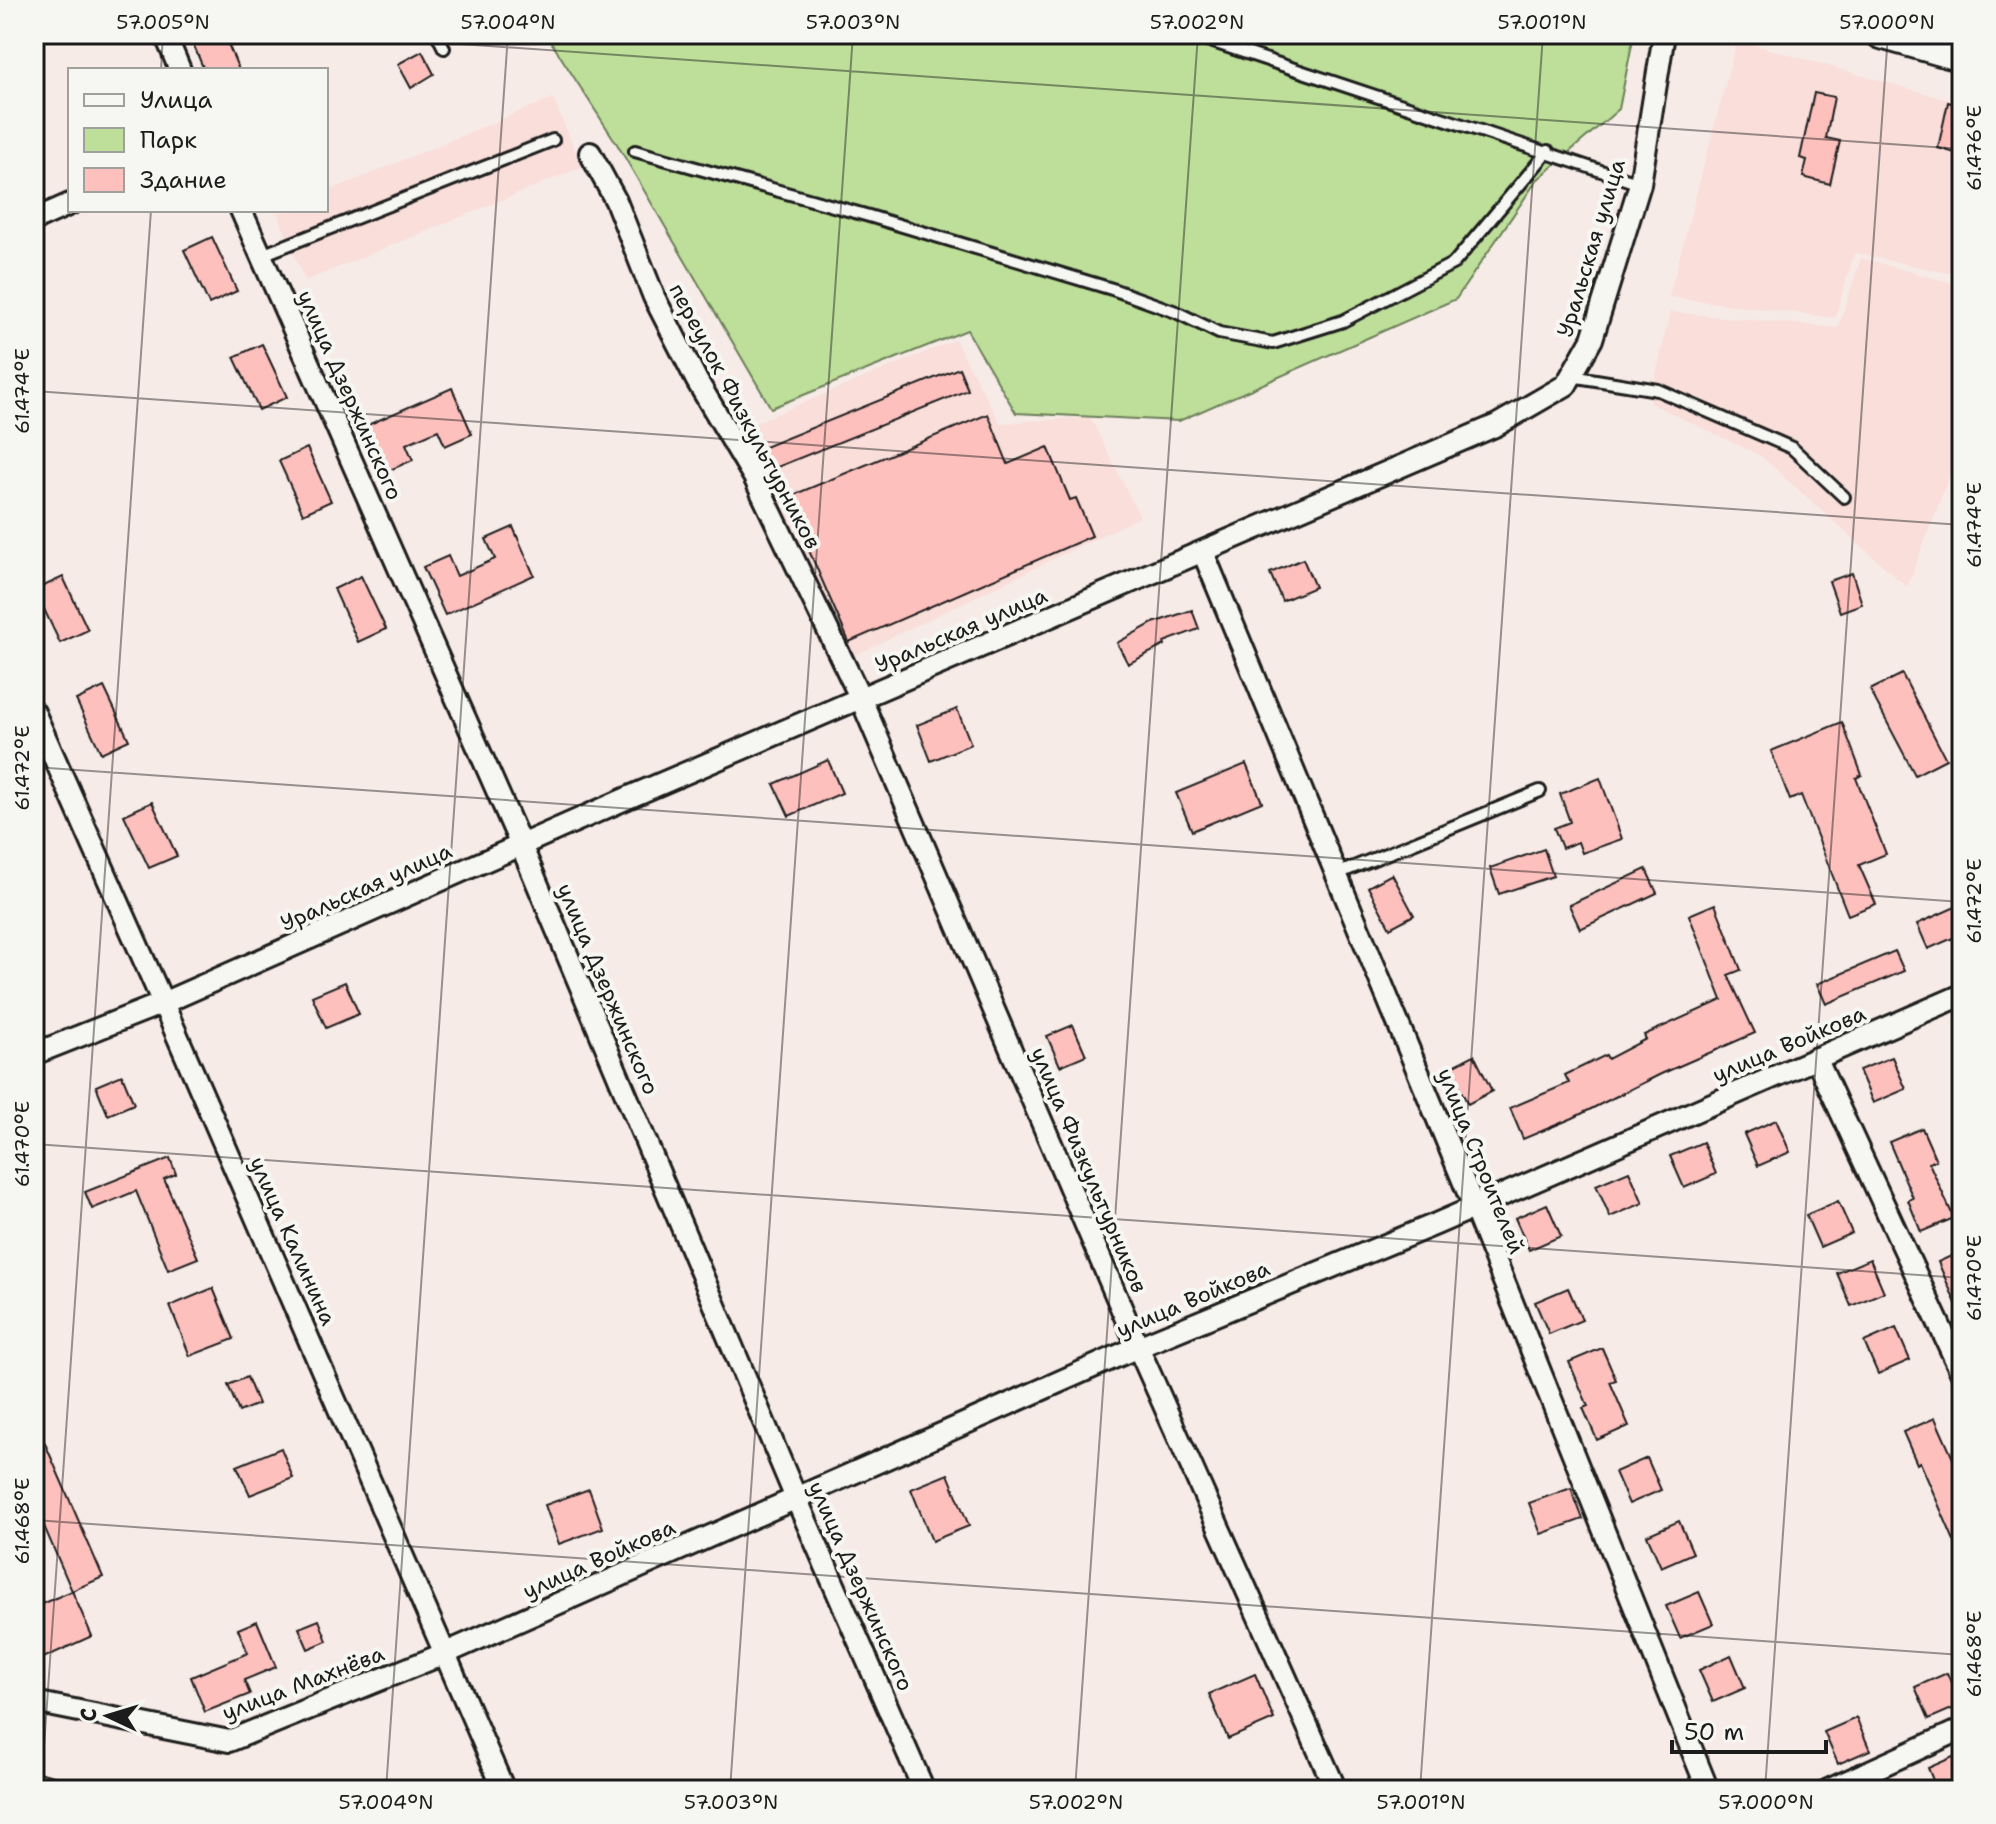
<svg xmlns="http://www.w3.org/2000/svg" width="1996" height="1824" font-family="'Shantell Sans',sans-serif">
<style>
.built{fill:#f9deda}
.green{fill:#bddf99;stroke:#6c7e5a;stroke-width:2}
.building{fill:#fdc0bd;stroke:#1c1c1c;stroke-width:2}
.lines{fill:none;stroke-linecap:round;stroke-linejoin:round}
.service-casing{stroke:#1c1c1c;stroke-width:16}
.minor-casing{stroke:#1c1c1c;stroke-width:26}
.secondary-casing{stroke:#1c1c1c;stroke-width:34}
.service{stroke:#f6f6f2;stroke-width:10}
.minor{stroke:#f6f6f2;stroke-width:20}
.secondary{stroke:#f6f6f2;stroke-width:28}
.ticks{fill:none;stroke:#1c1c1c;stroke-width:2;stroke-opacity:0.45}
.labels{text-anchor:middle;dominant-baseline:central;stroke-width:8;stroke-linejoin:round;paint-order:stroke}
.street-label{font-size:22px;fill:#1c1c1c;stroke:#f6f6f2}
.neatline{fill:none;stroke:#1c1c1c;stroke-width:3}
.ticks-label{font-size:20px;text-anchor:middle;fill:#1c1c1c}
</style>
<rect width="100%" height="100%" fill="#f7ebe7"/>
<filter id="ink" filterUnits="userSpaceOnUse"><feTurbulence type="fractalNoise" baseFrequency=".0125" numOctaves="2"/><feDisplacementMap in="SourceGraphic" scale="16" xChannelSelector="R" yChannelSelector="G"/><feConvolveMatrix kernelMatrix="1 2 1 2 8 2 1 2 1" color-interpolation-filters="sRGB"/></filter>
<g filter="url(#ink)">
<g class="built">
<polygon points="1737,40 1962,104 1962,276 1854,253 1835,318 1669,297"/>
<polygon points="553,98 582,167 305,281 277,212 326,210 326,192"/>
<polygon points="1861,258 1962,286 1962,443 1907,587 1761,456 1650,403 1670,312 1838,328"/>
<polygon points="955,340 1000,423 1090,417 1140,517 851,657 745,427"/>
</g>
<polygon class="green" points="546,34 1634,34 1619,109 1537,180 1456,299 1179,421 1016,413 967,330 771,408 617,144"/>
<g class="building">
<polygon points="189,34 224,34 239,70 204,70"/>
<polygon points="422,51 434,74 411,88 398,64"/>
<polygon points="1814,93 1834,97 1826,138 1840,141 1830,184 1803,177 1807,160 1800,158"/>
<polygon points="1948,102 1962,106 1962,155 1938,148"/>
<polygon points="212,237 237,291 209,304 184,250"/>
<polygon points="262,344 287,397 259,410 234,357"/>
<polygon points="959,368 968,390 770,470 762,448"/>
<polygon points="452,388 472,434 445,446 438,430 406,444 413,460 383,473 363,427"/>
<polygon points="988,414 1008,464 1048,447 1070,500 1076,498 1092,536 849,642 786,498"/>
<polygon points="307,448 331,501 303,514 279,461"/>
<polygon points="513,527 534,575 445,615 423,567 448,556 457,576 495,559 486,539"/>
<polygon points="1303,559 1315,587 1282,601 1270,573"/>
<polygon points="1852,573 1862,604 1840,612 1829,581"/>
<polygon points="361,576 386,629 358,642 334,589"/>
<polygon points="63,577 88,630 60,643 35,590"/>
<polygon points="1192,610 1199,629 1164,642 1165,645 1128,664 1117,643 1153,623"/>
<polygon points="1902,674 1946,759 1915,775 1870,690"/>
<polygon points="104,687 129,740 101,753 76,700"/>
<polygon points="957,709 971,744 931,761 917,725"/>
<polygon points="1842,722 1862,775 1856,778 1886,854 1859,865 1876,904 1848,915 1801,795 1790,800 1771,751"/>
<polygon points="828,760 842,793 789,816 774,784"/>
<polygon points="1246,764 1262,802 1192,831 1176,793"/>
<polygon points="1600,778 1622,839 1582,853 1578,842 1562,848 1554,828 1570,822 1560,794"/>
<polygon points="152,802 177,856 149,868 124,815"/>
<polygon points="1544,849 1553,876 1499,894 1490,868"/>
<polygon points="1646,869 1657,893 1580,929 1569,905"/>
<polygon points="1392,874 1414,915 1390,928 1368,887"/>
<polygon points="1715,904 1741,970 1728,975 1755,1033 1661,1074 1573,1118 1523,1139 1510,1108 1569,1083 1565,1075 1606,1055 1608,1059 1646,1039 1644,1035 1722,1000 1689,915"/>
<polygon points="1962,904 1962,934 1928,949 1917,924"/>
<polygon points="1895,951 1904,971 1826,1004 1817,984"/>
<polygon points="345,982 359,1014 326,1028 312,996"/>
<polygon points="1073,1025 1086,1055 1060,1066 1047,1036"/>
<polygon points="1474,1055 1492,1091 1468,1104 1449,1068"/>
<polygon points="1892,1057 1906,1089 1873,1103 1859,1070"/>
<polygon points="122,1075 134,1104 108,1115 96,1086"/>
<polygon points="1776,1120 1790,1152 1758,1166 1744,1134"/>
<polygon points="1922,1128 1936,1160 1929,1163 1954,1218 1921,1232 1908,1200 1913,1198 1889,1142"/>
<polygon points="1703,1142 1716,1174 1684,1188 1670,1156"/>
<polygon points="170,1158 176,1174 164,1179 198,1258 168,1270 136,1191 92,1209 85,1192"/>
<polygon points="1629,1171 1643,1203 1610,1217 1596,1185"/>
<polygon points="1838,1201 1852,1233 1820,1247 1806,1215"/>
<polygon points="1547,1204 1561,1236 1529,1250 1515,1218"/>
<polygon points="1962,1251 1962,1317 1938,1262"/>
<polygon points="1870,1259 1884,1292 1851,1306 1837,1273"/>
<polygon points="213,1288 234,1339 190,1356 170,1306"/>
<polygon points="1568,1288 1582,1320 1549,1334 1535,1302"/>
<polygon points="1896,1328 1910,1360 1878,1374 1864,1342"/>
<polygon points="1602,1348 1616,1380 1610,1382 1629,1426 1597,1440 1583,1408 1588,1406 1569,1362"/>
<polygon points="247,1377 258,1404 239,1412 228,1385"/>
<polygon points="34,1418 103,1577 72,1591 34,1503"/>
<polygon points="1935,1418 1958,1470 1962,1468 1962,1559 1920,1462 1917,1464 1903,1432"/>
<polygon points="281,1448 293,1478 250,1495 237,1466"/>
<polygon points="1647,1458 1661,1490 1629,1504 1615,1472"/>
<polygon points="948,1474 969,1526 932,1541 911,1489"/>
<polygon points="1571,1488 1583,1519 1541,1534 1529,1503"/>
<polygon points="589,1489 603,1528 559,1544 545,1505"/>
<polygon points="1679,1521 1693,1553 1661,1567 1647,1535"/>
<polygon points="72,1591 92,1636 39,1660 34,1648 34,1607"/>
<polygon points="1699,1592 1713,1624 1680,1638 1666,1606"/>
<polygon points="319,1620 327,1641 308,1649 299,1628"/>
<polygon points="257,1621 276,1667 244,1680 250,1694 205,1712 191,1677 248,1653 238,1629"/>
<polygon points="1731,1655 1745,1688 1713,1702 1699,1670"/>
<polygon points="1947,1673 1961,1705 1929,1719 1915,1687"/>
<polygon points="1255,1674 1274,1719 1228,1739 1209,1694"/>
<polygon points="1856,1718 1870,1750 1838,1764 1824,1732"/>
<polygon points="1962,1753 1962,1790 1937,1790 1928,1768"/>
<polygon points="34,1771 85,1784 85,1790 34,1790"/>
</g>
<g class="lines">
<defs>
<g id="service">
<polyline points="437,34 444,48"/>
<polyline points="1189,34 1640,184"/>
<polyline points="635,151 869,216 1112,289 1176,312 1219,333 1273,343 1343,321 1454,263 1548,151"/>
<polyline points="262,255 553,140"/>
<polyline points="1571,376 1658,390 1792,448 1844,497"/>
<polyline points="1337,874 1540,791"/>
</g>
<g id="minor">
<polyline points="165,34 180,70"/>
<polyline points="590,153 616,201 654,297 697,381 754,477 861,699 1138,1347 1336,1790"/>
<polyline points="241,210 521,845 796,1498 924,1790"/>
<polyline points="34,220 70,204"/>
<polyline points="1203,552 1474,1207 1708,1790"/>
<polyline points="34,712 163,1003 504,1790"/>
<polyline points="34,1054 163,1003 632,796 1497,425 1566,385 1592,339 1640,184 1664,34"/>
<polyline points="1816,1058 1962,1374"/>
<polyline points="34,1702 229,1741 446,1653 1138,1347 1436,1224 1962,995"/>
<polyline points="1828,1790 1962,1729"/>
</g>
<polyline id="secondary" points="1881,34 1962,57"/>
</defs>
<use href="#service" class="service-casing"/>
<use href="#minor" class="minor-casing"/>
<use href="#secondary" class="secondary-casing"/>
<use href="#service" class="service"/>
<use href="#minor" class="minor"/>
<use href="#secondary" class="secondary"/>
</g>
</g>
<path class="ticks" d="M317,34L1962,149M161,70L163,34M34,391L1962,525M34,767L1962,902M34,1144L1962,1278M34,1520L1962,1655M41,1790L151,210M386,1790L508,34M730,1790L853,34M1075,1790L1198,34M1420,1790L1543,34M1765,1790L1888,34"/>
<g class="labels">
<g class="street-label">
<text transform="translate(1591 248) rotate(-73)">Уральская улица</text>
<text transform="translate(350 395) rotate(66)">улица Дзержинского</text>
<text transform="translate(745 416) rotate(62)">переулок Физкультурников</text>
<text transform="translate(961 630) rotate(-23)">Уральская улица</text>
<text transform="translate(366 887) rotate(-24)">Уральская улица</text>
<text transform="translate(608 989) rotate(67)">улица Дзержинского</text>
<text transform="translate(1789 1044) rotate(-23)">улица Войкова</text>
<text transform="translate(1481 1161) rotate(68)">улица Строителей</text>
<text transform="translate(1089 1170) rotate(67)">улица Физкультурников</text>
<text transform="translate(293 1241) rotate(66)">улица Калинина</text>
<text transform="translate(1193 1299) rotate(-23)">улица Войкова</text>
<text transform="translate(599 1559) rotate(-24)">улица Войкова</text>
<text transform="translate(861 1586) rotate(66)">улица Дзержинского</text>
<text transform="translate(303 1683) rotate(-21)">улица Махнёва</text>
</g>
</g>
<rect width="1996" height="1824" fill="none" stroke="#f6f6f2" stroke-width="88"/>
<rect x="68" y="68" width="260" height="144" fill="#f6f6f2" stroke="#9f9f9c" stroke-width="2"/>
<rect x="84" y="94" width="40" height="12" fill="#f6f6f2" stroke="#9f9f9c" stroke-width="2"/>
<text x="140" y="108" font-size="24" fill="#1c1c1c">Улица</text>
<rect x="84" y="128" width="40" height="24" fill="#bddf99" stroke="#9f9f9c" stroke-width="2"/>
<text x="140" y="148" font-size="24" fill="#1c1c1c">Парк</text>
<rect x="84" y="168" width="40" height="24" fill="#fdc0bd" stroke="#9f9f9c" stroke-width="2"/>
<text x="140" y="188" font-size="24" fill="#1c1c1c">Здание</text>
<g transform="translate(108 1716) rotate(274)" stroke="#f6f6f2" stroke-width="6" paint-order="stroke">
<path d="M0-6L14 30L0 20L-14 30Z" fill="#1c1c1c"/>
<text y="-12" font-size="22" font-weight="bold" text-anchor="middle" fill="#1c1c1c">С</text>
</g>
<path d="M1672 1740v12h154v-12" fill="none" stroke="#1c1c1c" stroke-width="4"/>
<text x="1684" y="1740" font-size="24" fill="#1c1c1c" stroke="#f6f6f2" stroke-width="6" paint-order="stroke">50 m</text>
<rect x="44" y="44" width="1908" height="1736" class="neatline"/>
<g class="ticks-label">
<text x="163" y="29">57.005°N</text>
<text x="508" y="29">57.004°N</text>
<text x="853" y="29">57.003°N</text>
<text x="1197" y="29">57.002°N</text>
<text x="1542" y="29">57.001°N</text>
<text x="1887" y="29">57.000°N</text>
<text transform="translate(1974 148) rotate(-90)" y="7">61.476°E</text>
<text transform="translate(22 391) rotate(-90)" y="7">61.474°E</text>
<text transform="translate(1974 525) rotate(-90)" y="7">61.474°E</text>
<text transform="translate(22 768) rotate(-90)" y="7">61.472°E</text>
<text transform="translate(1974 901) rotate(-90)" y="7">61.472°E</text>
<text transform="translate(22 1144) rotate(-90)" y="7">61.470°E</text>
<text transform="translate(1974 1278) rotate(-90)" y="7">61.470°E</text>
<text transform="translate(22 1521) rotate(-90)" y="7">61.468°E</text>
<text transform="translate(1974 1654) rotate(-90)" y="7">61.468°E</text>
<text x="386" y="1809">57.004°N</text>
<text x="731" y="1809">57.003°N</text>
<text x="1076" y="1809">57.002°N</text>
<text x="1421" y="1809">57.001°N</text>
<text x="1766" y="1809">57.000°N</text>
</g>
</svg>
